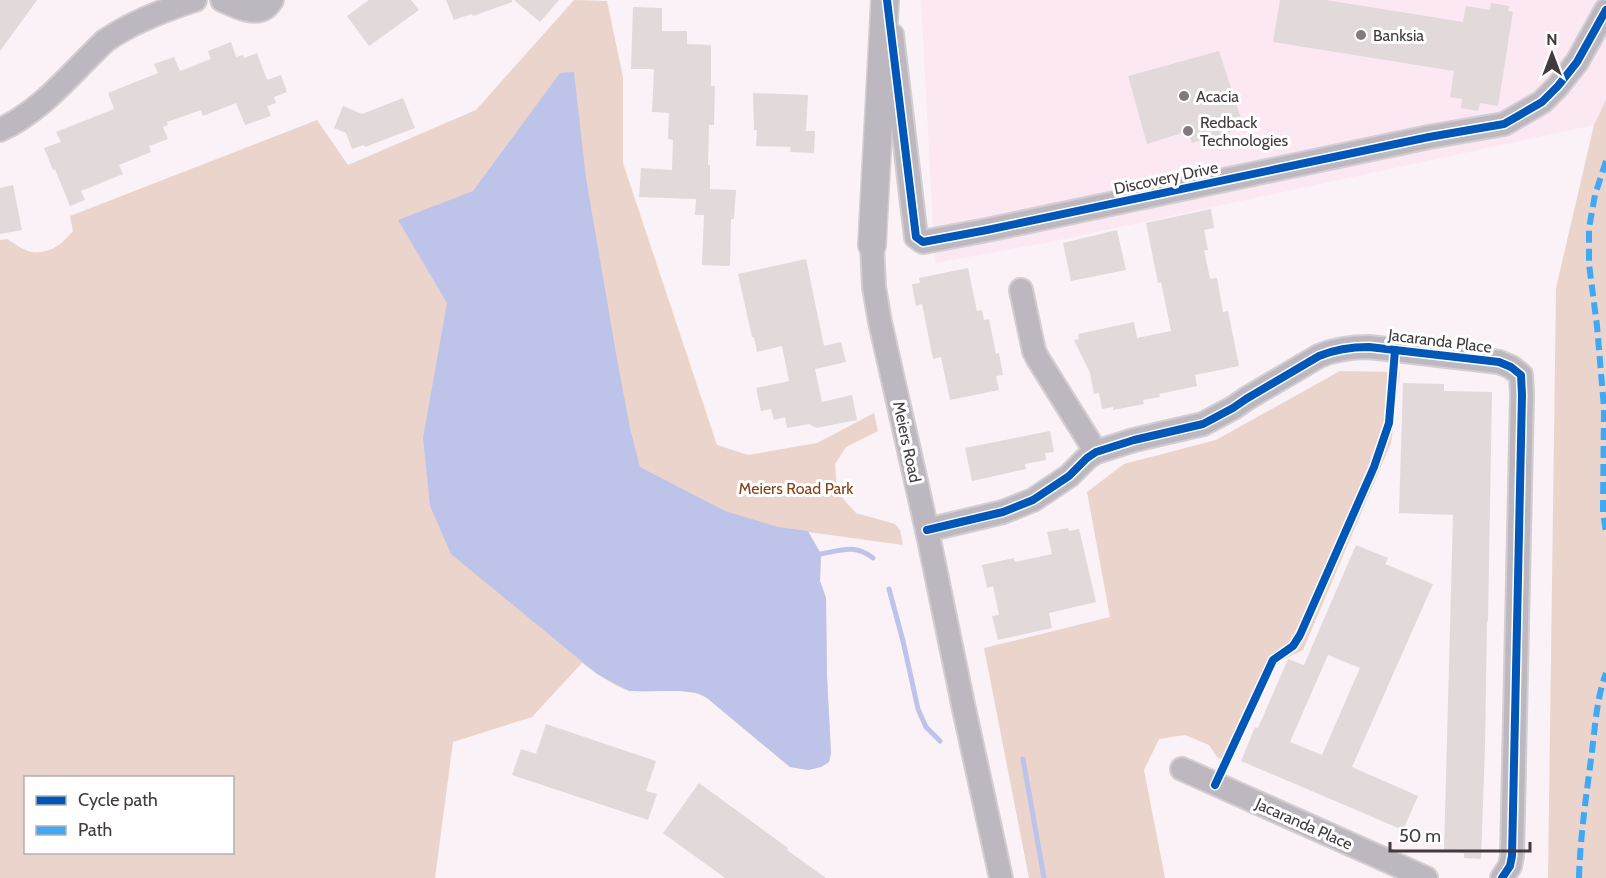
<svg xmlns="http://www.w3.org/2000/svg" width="1606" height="878" font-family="Cabin,sans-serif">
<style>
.built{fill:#fbe8f3}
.green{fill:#ebd4cc;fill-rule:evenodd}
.water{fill:#bec4e9}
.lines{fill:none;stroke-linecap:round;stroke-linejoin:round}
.stream{stroke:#bec4e9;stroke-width:5}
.building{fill:#e1d9da;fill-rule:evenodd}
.minor-casing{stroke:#d4ced1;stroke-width:26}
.tertiary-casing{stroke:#d4ced1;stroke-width:30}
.minor{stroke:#bdb8c0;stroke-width:22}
.tertiary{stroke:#bdb8c0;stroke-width:27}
.quiet{stroke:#3fa9f5;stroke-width:6;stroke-dasharray:12 6;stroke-linecap:butt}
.cycleway-casing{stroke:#fff;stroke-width:11}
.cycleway{stroke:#0057b8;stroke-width:8}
.poi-dot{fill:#827a7e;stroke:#fff;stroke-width:2}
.labels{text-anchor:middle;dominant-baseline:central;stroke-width:6;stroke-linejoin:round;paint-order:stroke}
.poi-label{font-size:16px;fill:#423a3e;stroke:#fff;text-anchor:start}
.street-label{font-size:16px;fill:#423a3e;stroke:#fff}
.park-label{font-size:16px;fill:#844218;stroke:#fff}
</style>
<rect width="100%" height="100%" fill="#faf2f6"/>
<polygon class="built" points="921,0 1606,0 1606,100 1594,125 1050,242 935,263"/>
<g class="green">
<path d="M574,0L607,1L623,77V163L717,445L748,455L817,443L874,413L878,431L846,447L835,464L837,492L856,513L895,524L900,530L903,545L808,532L821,554L820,581L826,598L827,677L831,753L829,762L821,767L808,770L790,767L707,698C684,685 657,694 632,691C619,690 593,671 582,663L532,717L453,742L435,878H0V240L7,239C14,243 24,251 32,252C51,254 62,244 73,231L70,216L317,120L348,165L476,110ZM26,778H232V852H26Z"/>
<polygon points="1606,100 1606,878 1548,878 1556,288 1594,125"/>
<polygon points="1340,371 1400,372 1391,443 1303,650 1276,663 1231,764 1217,757 1209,745 1185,735 1159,739 1144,770 1165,878 1029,878 984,648 1110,617 1087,492 1124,464 1216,440"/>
</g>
<polygon class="water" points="574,72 586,178 617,359 630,428 640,467 725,511 778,527 808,531 821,554 820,581 826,598 827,677 831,753 829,762 821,767 808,770 790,767 707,698 698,693 679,691 629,691 597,674 451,554 430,506 423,438 447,303 398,220 473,191 560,73"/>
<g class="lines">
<g class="stream">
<path d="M821,554C842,550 855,544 873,558"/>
<polyline points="889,589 903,641 918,709 926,727 940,741"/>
<polyline points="1023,759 1044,878"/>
</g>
</g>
<g class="building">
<polygon points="0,0 37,0 0,51"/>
<polygon points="369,0 411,0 419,10 369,46 347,16"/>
<polygon points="446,0 512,0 512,2 473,16 472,14 454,20"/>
<polygon points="514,0 559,0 540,22"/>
<polygon points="1280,0 1326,0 1463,22 1466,6 1490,10 1491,3 1509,6 1508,11 1513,12 1498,106 1480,103 1478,111 1461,108 1462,99 1450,97 1454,71 1273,42"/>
<polygon points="633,7 662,8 662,31 687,31 687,44 711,45 711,86 715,86 714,125 709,125 708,165 710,165 710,189 736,190 734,219 731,219 730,266 702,265 704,215 695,215 696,199 639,197 641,168 672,170 673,140 668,139 669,113 652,112 654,69 631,69"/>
<polygon points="231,42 236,57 243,55 244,58 257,53 267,80 281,75 287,92 274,97 276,103 267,106 271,116 245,125 236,103 203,116 201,110 167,122 168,125 163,127 168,139 149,146 151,152 119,165 123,174 81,191 85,200 70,206 55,169 53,170 44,148 61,142 56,132 114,109 108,93 158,73 154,64 174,57 180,71 211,59 208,51"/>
<polygon points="1219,51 1244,128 1192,143 1188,131 1147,144 1128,76"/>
<polygon points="753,93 808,95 806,131 815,131 814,153 790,152 791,147 756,146 757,130 754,130"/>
<polygon points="403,98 415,128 365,147 364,145 352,149 346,133 334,128 343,106 362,114"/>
<polygon points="13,185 22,230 0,234 0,188"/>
<polygon points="1211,209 1214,228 1204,230 1208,250 1204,250 1210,279 1217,278 1223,312 1228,311 1239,366 1195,375 1197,386 1159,394 1160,397 1143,400 1144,404 1113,410 1113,407 1102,409 1099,393 1094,394 1090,373 1074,340 1079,339 1078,334 1134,322 1137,338 1171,331 1161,282 1158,283 1146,223"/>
<polygon points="1117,230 1126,270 1071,281 1063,243"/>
<polygon points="806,259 824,346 841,342 846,362 815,369 822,402 852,395 857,420 816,428 809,424 787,428 785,417 774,420 771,409 761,411 756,388 789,381 782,346 757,352 754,337 752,337 738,274"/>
<polygon points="968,268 977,311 982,310 984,320 989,319 996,354 999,353 1003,375 996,376 999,390 950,400 941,357 933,359 922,304 916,306 912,284 920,283 919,278"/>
<polygon points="1403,383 1444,384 1444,391 1492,392 1488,621 1487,621 1485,747 1481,859 1464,858 1464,853 1444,851 1453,515 1399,513"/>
<polygon points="1050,431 1054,452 1045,453 1046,460 1025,464 1026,469 972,481 965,448"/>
<polygon points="1068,528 1069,531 1079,529 1096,602 1049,613 1052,628 998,640 992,616 999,615 993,586 987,588 982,565 1014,558 1015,562 1052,554 1047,532"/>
<path d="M1356,545L1388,558L1385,564L1433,584L1352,767L1418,796L1403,830L1241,761L1255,727L1258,728L1288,659L1304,665ZM1328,655L1360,668L1322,755L1290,742Z"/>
<polygon points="546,724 656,761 646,791 657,794 648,820 512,775 521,749 536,754"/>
<polygon points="699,783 788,848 787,850 826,878 725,878 663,833"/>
</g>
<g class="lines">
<defs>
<g id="minor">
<path d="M222,0C234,5 253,16 265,8C268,6 270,3 272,0"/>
<polyline points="892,35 916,237 923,242 987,230 1429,137 1504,124 1542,102 1558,86 1577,62 1606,10"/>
<path d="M0,130C42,111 72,72 105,41C132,22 164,10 195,0"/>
<polyline points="872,245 874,287 880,322 927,530 964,709 1001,878"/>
<polyline points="1021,290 1034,351 1038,359 1096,452"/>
<path d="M927,530L1003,512L1033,500L1069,476L1087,458L1096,452L1134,440L1203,424L1233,408L1246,399L1319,356C1336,349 1351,347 1369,347L1499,362L1511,367L1521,375L1522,395L1512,856L1510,866L1502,878"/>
<polyline points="1182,769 1426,878"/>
</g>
<polyline id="tertiary" points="872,245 885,0"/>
</defs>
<use href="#minor" class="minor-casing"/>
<use href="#tertiary" class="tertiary-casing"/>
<use href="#minor" class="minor"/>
<use href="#tertiary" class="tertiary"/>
<g class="quiet">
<polyline points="1606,161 1595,195 1589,228 1589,264 1597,326 1604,408 1603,512 1606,532"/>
<path d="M1579,878C1580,838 1586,798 1591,759C1595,730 1596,700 1606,673"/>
</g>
<defs>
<g id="cycleway">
<polyline points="887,0 916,237 923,242 987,230 1429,137 1504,124 1542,102 1558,86 1577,62 1606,10"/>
<path d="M927,530L1003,512L1033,500L1069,476L1087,458L1096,452L1134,440L1203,424L1233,408L1246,399L1319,356C1336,349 1351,347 1369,347L1499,362L1511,367L1521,375L1522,395L1512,856L1510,866L1502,878"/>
<polyline points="1215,785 1273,660 1293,646 1300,635 1374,467 1389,423 1395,350"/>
</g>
</defs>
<use href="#cycleway" class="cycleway-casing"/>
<use href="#cycleway" class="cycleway"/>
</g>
<g class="poi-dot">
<circle cx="1361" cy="35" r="6"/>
<circle cx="1184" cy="96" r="6"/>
<circle cx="1188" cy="131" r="6"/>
</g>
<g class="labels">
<g class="poi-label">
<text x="1373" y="35">Banksia</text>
<text x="1196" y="96">Acacia</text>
<text x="1200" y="122">Redback<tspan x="1200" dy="18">Technologies</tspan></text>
</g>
<g class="street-label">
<text transform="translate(1166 178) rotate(-12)">Discovery Drive</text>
<text transform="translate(1440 341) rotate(7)">Jacaranda Place</text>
<text transform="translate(907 442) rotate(78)">Meiers Road</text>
<text transform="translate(1304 824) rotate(24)">Jacaranda Place</text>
</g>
<g class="park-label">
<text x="796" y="488">Meiers Road Park</text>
</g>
</g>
<rect x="24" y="776" width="210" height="78" fill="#ffffff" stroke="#b3b0b2" stroke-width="1.5"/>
<rect x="36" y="796" width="30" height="9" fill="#0057b8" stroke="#b3b0b2" stroke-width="1.5"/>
<text x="78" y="806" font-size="18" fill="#423a3e">Cycle path</text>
<rect x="36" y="826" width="30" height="9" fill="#3fa9f5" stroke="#b3b0b2" stroke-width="1.5"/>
<text x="78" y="836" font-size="18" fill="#423a3e">Path</text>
<g transform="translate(1552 54)" stroke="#ffffff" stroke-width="4.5" paint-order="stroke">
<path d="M0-4.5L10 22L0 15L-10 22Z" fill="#423a3e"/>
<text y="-9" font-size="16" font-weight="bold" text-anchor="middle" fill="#423a3e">N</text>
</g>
<path d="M1390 842v9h140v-9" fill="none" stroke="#423a3e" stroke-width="3"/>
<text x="1399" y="842" font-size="18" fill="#423a3e" stroke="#ffffff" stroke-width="4.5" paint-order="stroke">50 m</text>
</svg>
